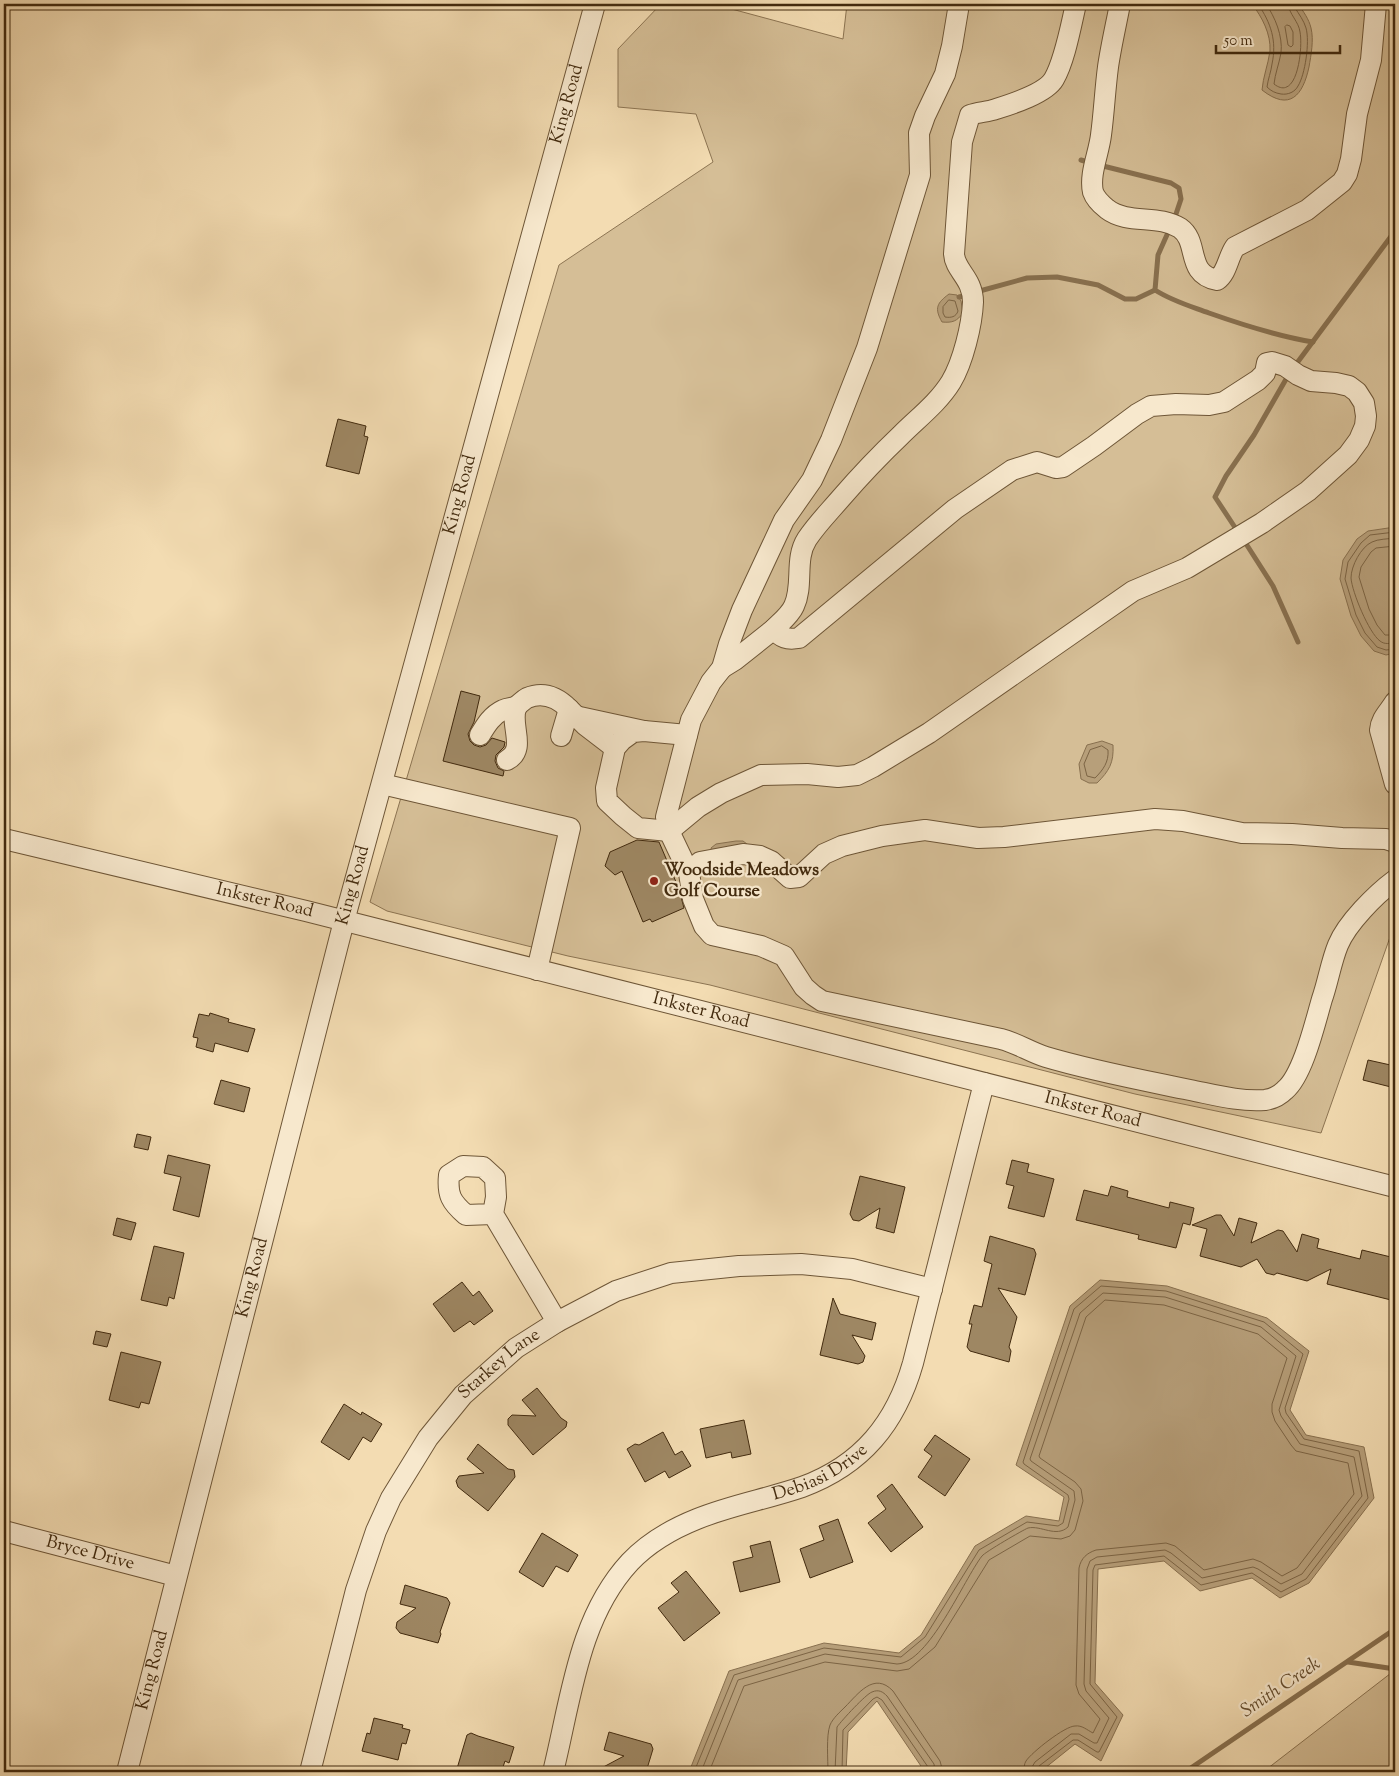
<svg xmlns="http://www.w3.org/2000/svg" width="1399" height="1776" font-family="'Sorts Mill Goudy',serif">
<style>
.green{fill:#d5be96;stroke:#8c7452}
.water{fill:#b79f7a;stroke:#88704f}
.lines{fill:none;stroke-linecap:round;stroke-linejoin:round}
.shore{stroke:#7c6444;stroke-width:1}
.stream{stroke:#88704f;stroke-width:5}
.building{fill:#9e8763;stroke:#422a0e}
.minor-casing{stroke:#6e5637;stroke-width:22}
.minor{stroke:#f7e8cd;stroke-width:20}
.poi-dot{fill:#8f2418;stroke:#f7e8cd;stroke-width:2}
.labels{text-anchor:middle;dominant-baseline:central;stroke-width:4.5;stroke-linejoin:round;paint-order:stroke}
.street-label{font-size:18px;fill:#422a0e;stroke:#f7e8cd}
.poi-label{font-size:18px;font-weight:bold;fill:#422a0e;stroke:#f7e8cd;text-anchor:start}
.water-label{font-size:19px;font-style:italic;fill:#654d2e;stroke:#f7e8cd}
</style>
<rect width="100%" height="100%" fill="#f3dcb2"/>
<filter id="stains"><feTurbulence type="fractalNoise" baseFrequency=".004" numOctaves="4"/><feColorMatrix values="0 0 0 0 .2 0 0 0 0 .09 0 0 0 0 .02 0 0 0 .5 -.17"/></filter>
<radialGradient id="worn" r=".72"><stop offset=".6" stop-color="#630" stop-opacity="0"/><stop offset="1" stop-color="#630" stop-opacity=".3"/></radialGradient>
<g class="green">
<polygon points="666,4 713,4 843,39 847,4 1395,4 1395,923 1321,1133 1135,1094 710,985 568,956 387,911 370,902 559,265 713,162 696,114 618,107 618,49 660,5"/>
<polygon points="1395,1670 1395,1772 1263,1772"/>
</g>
<g class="water">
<path d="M1252,4H1298C1303,11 1309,19 1311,28C1314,40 1311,55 1309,67C1303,95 1290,112 1262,90C1263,77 1268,65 1270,51C1271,34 1262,17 1252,4Z"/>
<path d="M949,294L957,295L961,301L963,313C957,321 953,323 942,322C934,308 937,303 949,294Z"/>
<polygon points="1395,527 1395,653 1386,655 1374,651 1361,636 1351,616 1340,579 1343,560 1357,539 1368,531"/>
<path d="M1102,741L1113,745C1114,763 1109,771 1097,783H1089L1081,779L1079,764L1087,745Z"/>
<polygon points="736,841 743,841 747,844 746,847 712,851 711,848 716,844"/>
<polygon points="1100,1280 1167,1286 1267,1318 1309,1351 1290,1410 1306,1435 1364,1447 1374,1498 1309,1583 1280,1598 1252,1578 1200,1591 1164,1561 1098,1569 1095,1683 1123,1715 1101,1761 1075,1744 1040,1772 925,1772 877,1701 848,1732 846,1772 689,1772 729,1671 824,1643 899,1653 921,1635 975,1546 1026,1516 1059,1521 1064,1497 1016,1465 1070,1306"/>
</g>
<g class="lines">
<g class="shore">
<path d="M1258,4C1271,23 1277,41 1272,64C1271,72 1268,79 1267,87C1271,91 1275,93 1281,94C1288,95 1295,92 1298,86C1305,75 1310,42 1306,28C1304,21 1299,14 1295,8V4"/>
<path d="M1266,4C1275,17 1283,36 1281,53C1279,64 1275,74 1274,84C1298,103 1303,46 1300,32C1299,22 1289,14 1288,4"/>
<polygon points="1287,25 1290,26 1293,32 1293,45 1291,47 1288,45 1285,27"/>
<path d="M949,300L955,301L958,311C956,317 951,318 945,317L943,313V307Z"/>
<polyline points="1395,532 1370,535 1361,543 1348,562 1345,579 1356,615 1365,633 1377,647 1386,650 1395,649"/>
<path d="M1395,538C1388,539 1378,539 1372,542C1361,547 1351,566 1351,578C1352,592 1369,633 1380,641C1385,645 1390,643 1395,643"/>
<polyline points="1395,546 1376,548 1371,552 1361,567 1359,577 1369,609 1377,625 1385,635 1395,635"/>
<path d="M1102,746L1108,750C1109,762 1103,770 1095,778L1087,776L1084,764L1090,750Z"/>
<polyline points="694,1772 734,1675 824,1648 901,1657 925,1637 979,1550 1027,1522 1058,1526 1063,1523 1069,1499 1068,1495 1024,1464 1023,1462 1074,1309 1101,1286 1166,1291 1264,1322 1303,1354 1285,1408 1286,1413 1304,1439 1359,1451 1368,1498 1306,1579 1281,1592 1252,1573 1201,1585 1164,1556 1095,1565 1093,1570 1090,1684 1117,1717 1099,1752 1097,1752 1078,1740 1073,1740 1039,1766 1037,1772"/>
<path d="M701,1772L738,1680L825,1654L897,1664C929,1663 964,1579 982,1556C985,1552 1023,1530 1028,1528C1041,1525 1056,1538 1068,1527L1075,1500L1074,1491L1031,1461L1030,1459L1080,1313L1103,1293L1165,1297L1261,1327L1296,1356L1279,1410L1281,1416L1300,1444L1354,1457L1362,1496L1302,1574L1281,1584L1258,1569L1253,1567L1202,1578L1171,1553L1165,1550L1097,1557L1090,1561L1087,1569L1084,1684L1086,1691L1109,1718L1097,1743H1094L1079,1734H1071L1035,1762L1032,1767L1031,1772"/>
<path d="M709,1772L744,1686L825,1662L897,1671L909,1669L935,1647L989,1560L1030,1536L1061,1539L1070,1536L1075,1530L1083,1501L1081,1489L1075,1482L1040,1458L1039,1456L1086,1317L1105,1300L1164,1305L1258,1334L1287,1358L1272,1404V1412L1275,1421L1291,1445L1296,1451L1348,1463L1354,1494L1297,1568L1282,1576L1261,1562L1253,1559L1204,1570L1175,1546L1166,1543L1096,1550C1087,1553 1081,1558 1079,1568L1076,1685L1079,1694L1100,1719L1093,1733C1087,1730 1082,1725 1075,1726C1065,1726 1032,1752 1026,1761C1024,1764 1024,1768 1024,1772"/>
<path d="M828,1772C828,1760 826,1736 830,1725C833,1718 840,1712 845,1707C858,1694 874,1671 893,1691L940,1761L943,1772"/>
<path d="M835,1772L837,1727C842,1720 866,1694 872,1692C879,1689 883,1692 887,1696L934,1764L935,1772"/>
<polyline points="842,1772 843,1730 873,1699 877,1697 882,1700 928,1767 929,1772"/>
</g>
<g class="stream">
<polyline points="1081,160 1091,163"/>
<polyline points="1099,165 1171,183 1179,188 1181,199 1174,220"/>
<path d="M1170,228L1158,255L1155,290C1172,301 1190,306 1209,313C1243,325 1277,336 1313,342"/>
<polyline points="976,292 1027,278 1057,277 1098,285 1125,299 1136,299 1155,290"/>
<polyline points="959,297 968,295"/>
<polyline points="1294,367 1395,231"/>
<polyline points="1238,532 1215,497 1226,476 1254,435 1289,374"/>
<polyline points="1243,539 1273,586 1298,642"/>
<polyline points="1348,1662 1395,1669"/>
<polyline points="1185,1772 1395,1629"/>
</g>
</g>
<g class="building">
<polygon points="338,419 366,426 364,436 368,437 359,474 326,466"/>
<polygon points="461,691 480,696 474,722 468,734 470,741 474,745 480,747 486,745 492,738 505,742 504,747 496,755 495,761 498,768 504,771 503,776 443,761"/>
<polygon points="637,840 659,842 679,889 684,908 652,922 650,919 643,922 622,871 615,875 605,866 610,852"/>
<polygon points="210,1013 229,1019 228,1022 255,1029 248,1052 215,1043 213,1052 196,1047 198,1038 193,1037 199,1014 209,1016"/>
<polygon points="1368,1060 1395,1066 1395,1088 1363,1080"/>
<polygon points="221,1080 250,1088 244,1112 214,1104"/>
<polygon points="137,1134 151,1137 148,1150 134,1147"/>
<polygon points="168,1155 210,1165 199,1217 173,1210 181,1177 164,1173"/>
<polygon points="1012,1160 1029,1164 1027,1172 1054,1179 1044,1217 1008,1208 1014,1186 1006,1184"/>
<polygon points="860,1176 905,1187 894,1233 876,1228 880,1208 859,1221 853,1220 850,1214"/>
<polygon points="1111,1186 1128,1191 1127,1197 1169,1208 1170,1202 1194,1208 1190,1225 1183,1223 1176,1248 1138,1239 1139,1235 1076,1220 1084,1190 1108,1196"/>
<polygon points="1216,1215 1221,1215 1234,1236 1239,1218 1257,1223 1251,1243 1278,1230 1283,1231 1297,1252 1302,1234 1319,1239 1317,1248 1360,1259 1362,1250 1395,1258 1395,1301 1327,1284 1331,1269 1307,1281 1277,1273 1274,1275 1266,1273 1257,1259 1241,1267 1200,1256 1207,1229 1192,1225"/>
<polygon points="117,1218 136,1223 131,1240 113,1235"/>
<polygon points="990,1236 1034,1249 1036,1254 1025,1295 998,1288 1017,1317 1009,1347 1011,1351 1009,1362 970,1351 967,1347 972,1324 969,1324 974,1305 982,1307 992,1264 984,1261"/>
<polygon points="154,1246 184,1253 174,1299 169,1297 167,1306 141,1300"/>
<polygon points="462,1282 473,1296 479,1291 493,1311 474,1325 470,1321 454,1332 433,1304"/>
<polygon points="833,1298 840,1314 876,1323 872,1340 852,1335 865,1356 863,1362 858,1364 820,1355"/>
<polygon points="96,1331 111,1334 107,1347 93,1344"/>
<polygon points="121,1352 161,1362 149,1404 141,1402 139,1408 109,1400"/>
<polygon points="537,1388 561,1418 567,1422 566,1427 533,1455 508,1425 508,1419 512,1415 536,1416 522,1400"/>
<polygon points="344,1404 361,1415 362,1412 382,1424 371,1442 363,1437 349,1460 321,1442"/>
<polygon points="744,1420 751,1454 732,1458 731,1452 706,1458 700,1429"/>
<polygon points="663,1432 675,1455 682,1451 691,1466 669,1478 665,1471 645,1482 627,1449 635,1444 639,1445"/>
<polygon points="935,1435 970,1459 945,1496 918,1477 932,1456 924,1450"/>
<polygon points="478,1444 508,1469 514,1470 515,1477 488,1511 458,1487 456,1481 459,1476 484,1473 467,1459"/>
<polygon points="892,1484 923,1527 891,1552 868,1523 886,1509 877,1496"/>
<polygon points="838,1519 853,1562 810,1578 800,1549 824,1540 819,1526"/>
<polygon points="542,1533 578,1555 568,1572 556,1566 543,1587 519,1572"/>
<polygon points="770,1541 780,1582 740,1592 733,1562 753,1557 750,1546"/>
<polygon points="686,1571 720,1613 684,1641 658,1608 679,1592 671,1583"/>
<polygon points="405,1585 447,1598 450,1603 440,1632 441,1634 438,1643 400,1633 396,1628 397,1622 416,1608 400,1604"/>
<polygon points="374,1718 403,1725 402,1728 410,1730 406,1744 402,1743 398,1760 362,1751 367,1733 370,1734"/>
<polygon points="609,1732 651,1744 653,1749 646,1772 594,1772 624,1756 604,1750"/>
<polygon points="471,1733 478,1736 514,1747 509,1763 505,1761 502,1770 497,1772 456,1772 467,1735"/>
</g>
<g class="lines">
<defs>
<g id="minor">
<path d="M959,4L952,46L945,74L925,116L919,133L920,175L867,348L831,440L812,480L784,520L742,610L729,644L722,668L711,682L691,720L666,817L669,831L689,873L693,899L704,926L712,935L761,946L784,956L804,987L813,995L822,1001L1001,1039C1017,1043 1030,1052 1046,1057C1093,1071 1142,1080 1190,1090C1215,1095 1240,1102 1265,1100C1273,1099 1280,1095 1285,1090C1303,1075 1315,1023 1322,999C1328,982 1331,962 1338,945C1347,923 1376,894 1395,880"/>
<path d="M1120,4C1116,25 1111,46 1108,67C1105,90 1104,113 1101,135C1099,153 1089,174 1093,192C1095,198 1102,205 1107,209C1128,225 1158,214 1180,228C1200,242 1185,274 1217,280C1227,273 1228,257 1235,247L1307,210L1342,182L1347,174L1351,159L1357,114L1371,60L1376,4"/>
<polyline points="722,668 735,660 774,629"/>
<path d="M1395,702C1389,712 1381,718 1380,730L1395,784"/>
<polyline points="575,716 644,731"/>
<path d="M480,735C486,725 492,715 503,710C507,708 511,708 515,707C519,705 523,700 527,698C544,691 558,698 569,709"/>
<path d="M687,735L644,731L633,732L622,740L615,748L606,788L607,801L623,816L638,828L669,831L698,807L721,793L761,775L807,774L838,777L857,775L873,767L929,733L1133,591L1187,568L1262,523L1308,491L1348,455L1359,440L1365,426L1366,416L1364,403L1357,392L1349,386L1336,383L1311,381L1298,375L1285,366L1272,362L1267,363L1265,373L1258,380L1224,402L1209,405L1176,404L1151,406L1137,414L1094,446L1063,467L1056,468L1037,462L1012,470L955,509L799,638C787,640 781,638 774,629C781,622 790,615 794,606C804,585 794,559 807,539C817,524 829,512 841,498C860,476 880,455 901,435C918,418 938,403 951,382C963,362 972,325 973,302C973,278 955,271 954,254L962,142L970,115C978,112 988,112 996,109C1012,104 1046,93 1054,79C1065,60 1071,25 1076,4"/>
<polyline points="561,736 569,709 585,725 615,748"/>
<path d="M507,760C528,749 508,723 517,706"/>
<polyline points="382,784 570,828 537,970"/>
<path id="s1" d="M4,839L306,911L1395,1187"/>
<polyline points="689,873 700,862 743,854 760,856 771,861 790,878 799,877 824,854 842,846 882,836 925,830 978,838 1004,837 1155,819 1183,821 1242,833 1292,834 1342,838 1386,839 1395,842"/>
<path d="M493,1214L466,1215C451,1202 447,1195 449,1175L463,1166L483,1167L495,1178L496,1197L493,1214L557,1322"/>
<path id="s2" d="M4,1531L176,1576"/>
<path id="s3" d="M127,1772L344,921L595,4"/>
<path id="s4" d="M310,1772L356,1590L376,1531L391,1498L428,1438L463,1395L516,1348L557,1322L616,1291L671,1273L739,1266L801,1264L852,1269L932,1289"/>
<path id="s5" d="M553,1772C571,1700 578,1618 630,1562C649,1542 672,1529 697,1519C731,1505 767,1499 802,1487C862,1465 896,1423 913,1363L984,1083"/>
</g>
</defs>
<use href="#minor" class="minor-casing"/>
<use href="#minor" class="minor"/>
</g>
<circle class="poi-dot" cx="654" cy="881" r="5"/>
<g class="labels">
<g class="street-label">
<text stroke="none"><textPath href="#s3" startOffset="1725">King Road</textPath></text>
<text stroke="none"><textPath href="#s3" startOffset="1320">King Road</textPath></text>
<text stroke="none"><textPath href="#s3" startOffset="915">King Road</textPath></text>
<text stroke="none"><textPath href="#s1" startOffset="268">Inkster Road</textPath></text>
<text stroke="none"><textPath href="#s1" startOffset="718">Inkster Road</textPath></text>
<text stroke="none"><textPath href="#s1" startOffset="1122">Inkster Road</textPath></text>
<text stroke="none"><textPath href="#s3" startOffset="510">King Road</textPath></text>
<text stroke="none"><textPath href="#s4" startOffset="460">Starkey Lane</textPath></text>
<text stroke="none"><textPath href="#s5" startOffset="439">Debiasi Drive</textPath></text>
<text stroke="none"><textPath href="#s2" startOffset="89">Bryce Drive</textPath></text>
<text stroke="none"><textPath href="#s3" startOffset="105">King Road</textPath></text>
</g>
<g class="poi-label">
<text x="664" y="871">Woodside Meadows<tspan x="664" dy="21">Golf Course</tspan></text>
</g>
<g class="water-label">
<text transform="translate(1281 1688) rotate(-34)">Smith Creek</text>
</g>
</g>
<rect width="1399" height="1776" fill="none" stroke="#f3dcb2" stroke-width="20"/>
<rect x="5" y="5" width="1389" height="1766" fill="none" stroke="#422a0e" stroke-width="2.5"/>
<rect x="10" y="10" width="1379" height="1756" fill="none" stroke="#422a0e"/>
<path d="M1216 45v8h124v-8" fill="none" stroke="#422a0e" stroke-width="2.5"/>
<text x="1224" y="45" font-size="15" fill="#422a0e" stroke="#f7e8cd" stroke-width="4" paint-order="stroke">50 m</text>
<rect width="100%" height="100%" filter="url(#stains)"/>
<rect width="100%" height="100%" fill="url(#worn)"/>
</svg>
